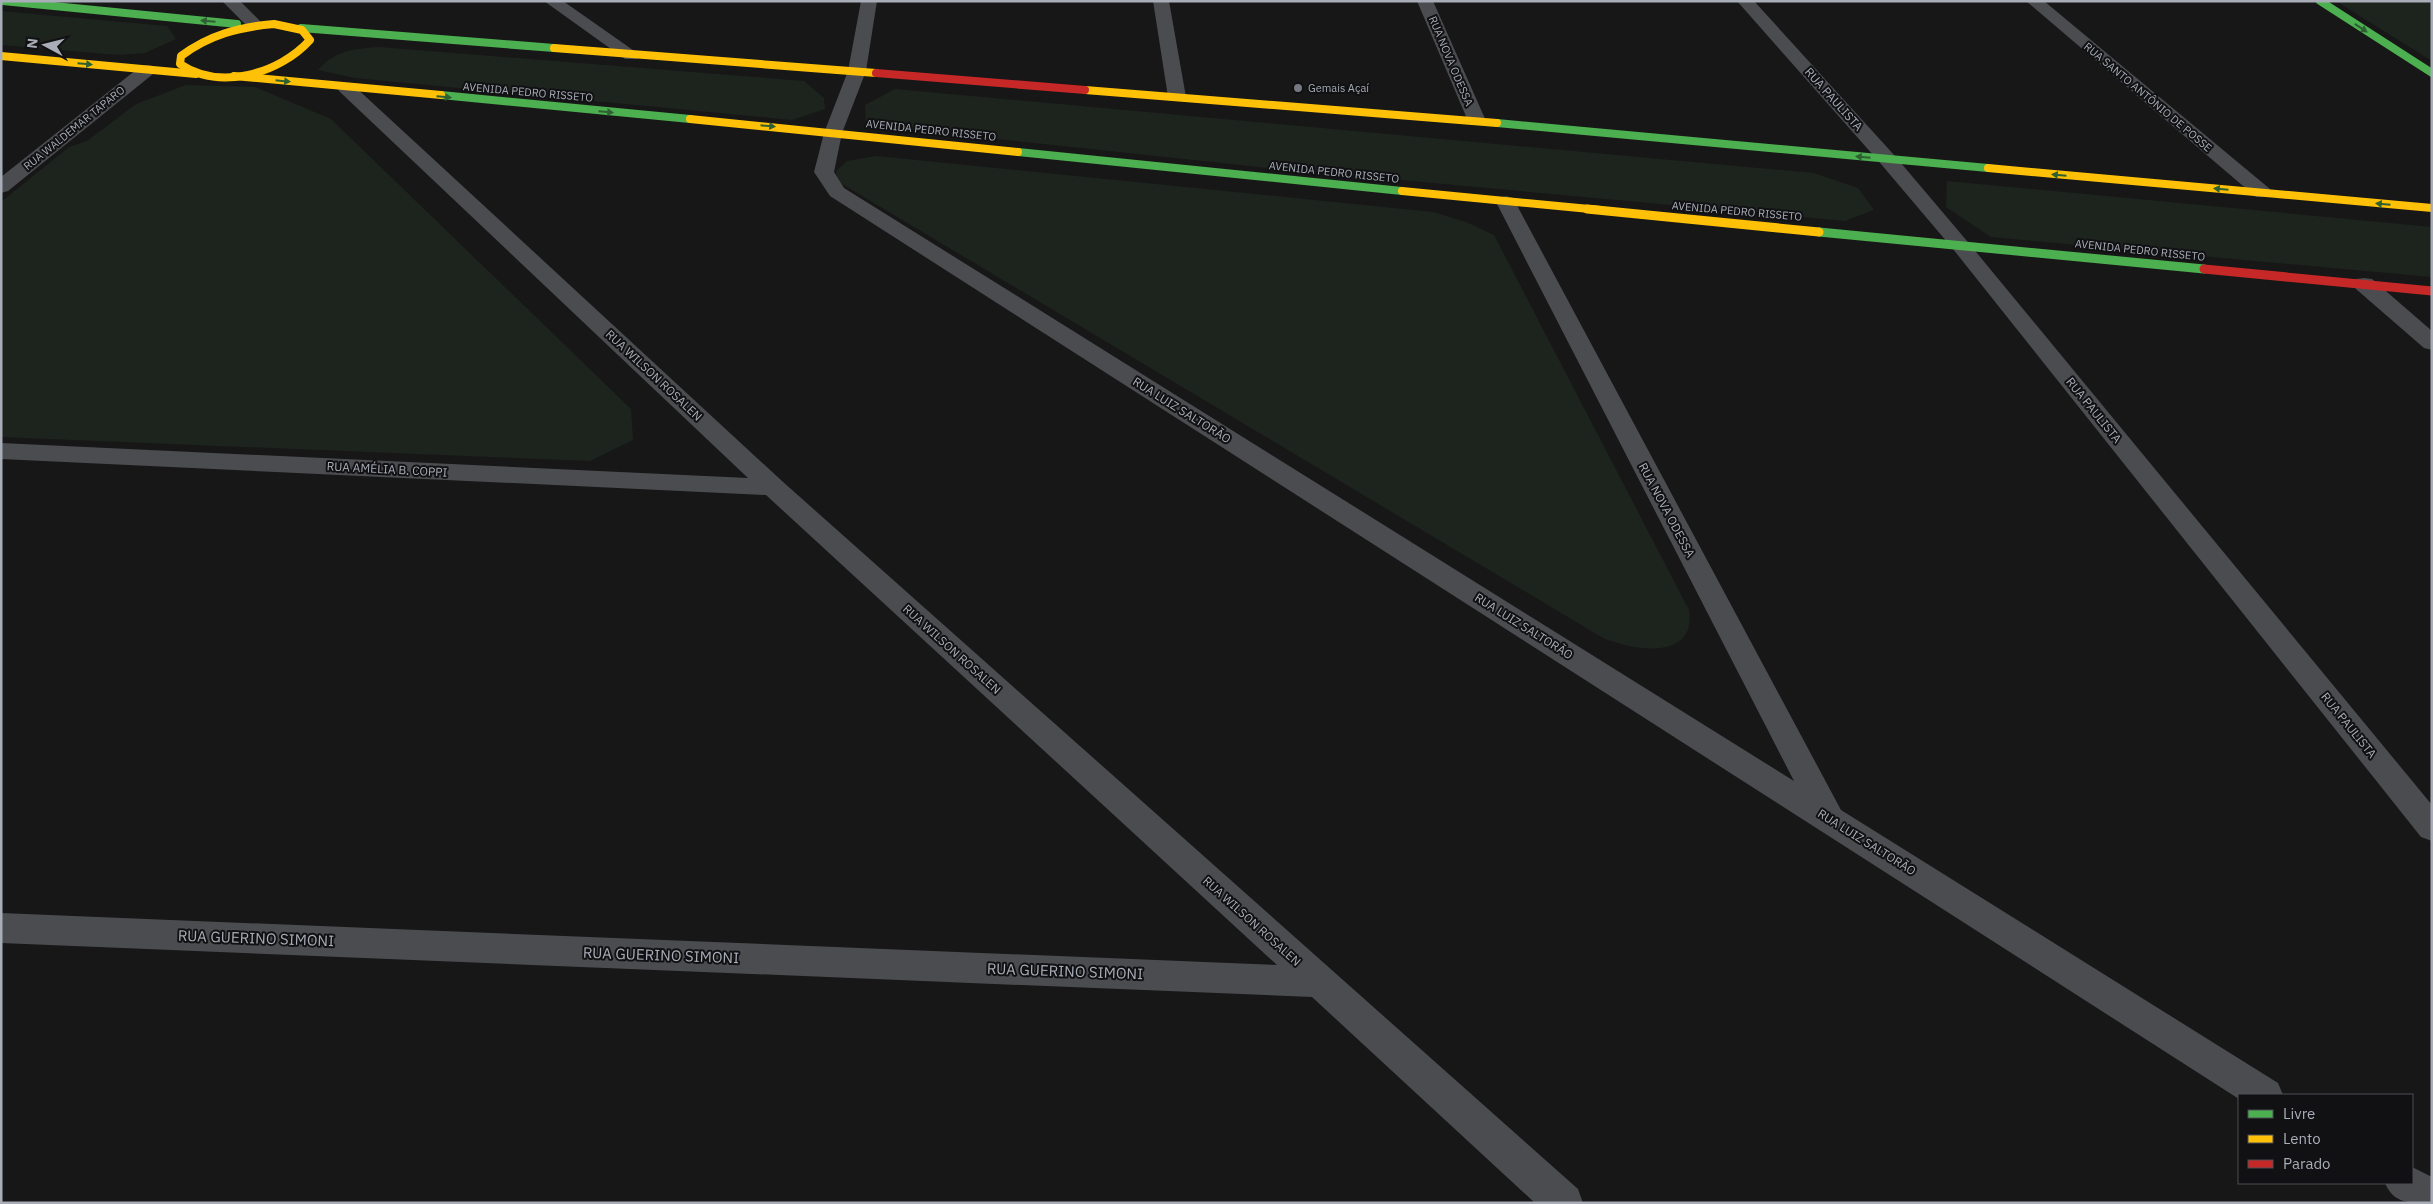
<svg xmlns="http://www.w3.org/2000/svg" width="2433" height="1204" font-family="'IBM Plex Sans',sans-serif">
<style>
.green{fill:#1d241e}
.lines{fill:none;stroke-linecap:round;stroke-linejoin:round}
.street{fill:#4b4c50;fill-rule:evenodd}
.fast-far1{stroke:#4caf50;stroke-width:8}
.fast{stroke:#4caf50;stroke-width:9}
.slow-far1{stroke:#ffc107;stroke-width:8}
.slow{stroke:#ffc107;stroke-width:9}
.jam-far1{stroke:#c62828;stroke-width:8}
.jam{stroke:#c62828;stroke-width:9}
.oneway{fill:#2e6032}
.poi-dot{fill:#757880;stroke:#111113;stroke-width:2}
.labels{text-anchor:middle;dominant-baseline:central;stroke-width:4;stroke-linejoin:round;paint-order:stroke}
.far-street-label{font-size:11px;fill:#a8adb8;stroke:#111113}
.far-poi-label{font-size:11px;fill:#a8adb8;stroke:#111113;text-anchor:start}
.street-label{font-size:12px;fill:#a8adb8;stroke:#111113}
.near-street-label{font-size:15px;fill:#a8adb8;stroke:#111113}
</style>
<rect width="100%" height="100%" fill="#171717"/>
<g class="green">
<polygon points="2336,1 2432,1 2432,61"/>
<polygon points="1,11 167,26 176,39 145,53 119,55 1,45"/>
<path d="M379,47L804,81L824,98L825,109L792,120L355,78L318,70C336,50 353,49 379,47Z"/>
<polygon points="186,85 255,87 331,119 631,409 633,440 590,461 1,437 1,202 69,147 87,141 136,104"/>
<polygon points="895,89 1814,173 1858,188 1874,210 1845,221 1259,167 866,125 865,105"/>
<path d="M876,156L1433,212L1466,222L1494,235L1689,610C1697,662 1632,650 1603,638L837,181L836,171L847,161Z"/>
<polygon points="1947,181 2432,227 2432,277 1991,237 1946,207"/>
</g>
<g class="lines">
<g class="street">
<polygon points="222,1 240,1 264,25 262,29 250,29"/>
<polygon points="544,1 563,1 640,55 637,59 625,59"/>
<polygon points="861,1 877,1 866,71 842,133 834,172 844,188 1794,781 1496,202 1499,198 1506,196 1513,198 1841,810 2278,1083 2283,1095 2239,1095 2239,1099 830,196 814,172 824,133 848,71"/>
<polygon points="1153,1 1169,1 1186,97 1183,101 1171,101 1168,97"/>
<polygon points="1417,1 1433,1 1486,121 1484,125 1470,125 1468,121"/>
<polygon points="1737,1 1754,1 1895,156 1967,241 2432,805 2432,841 2421,837 1953,249 1881,164"/>
<polygon points="2026,1 2044,1 2270,189 2273,193 2270,197 2256,197"/>
<polygon points="147,65 153,66 156,70 153,74 8,191 1,193 1,177 141,66"/>
<polygon points="346,83 352,84 782,481 1578,1189 1583,1203 1535,1203 1312,997 1,943 1,913 1277,965 766,495 1,459 1,443 748,478 340,92 337,88 340,84"/>
<polygon points="2364,278 2372,279 2432,331 2432,350 2424,348 2356,289 2353,284 2356,279"/>
<path d="M2412,1167L2432,1177V1203C2409,1203 2394,1204 2385,1183H2412Z"/>
</g>
<g class="fast-far1">
<polyline points="3,1 237,24"/>
<polyline points="2320,1 2432,73"/>
<polyline points="301,28 554,48"/>
<polyline points="441,95 690,119"/>
<polyline points="1497,123 1988,168"/>
<polyline points="1018,152 1402,191"/>
</g>
<polyline class="fast" points="1819,232 2204,269"/>
<g class="slow-far1">
<path d="M274,24L302,30L310,40C279,74 220,91 180,64L181,56C209,35 239,27 274,24Z"/>
<polyline points="554,48 876,73"/>
<polyline points="1,56 196,74"/>
<polyline points="234,76 441,95"/>
<polyline points="1085,90 1497,123"/>
<polyline points="690,119 1018,152"/>
<polyline points="1988,168 2432,208"/>
<polyline points="1402,191 1600,210"/>
</g>
<polyline class="slow" points="1587,209 1819,232"/>
<polyline class="jam-far1" points="876,73 1085,90"/>
<polyline class="jam" points="2204,269 2432,291"/>
</g>
<defs><path id="oneway-solid" d="M-6-.8H1V-3.2L6.5 0L1 3.2V.8H-6Z" transform="scale(1.25)"/></defs>
<g class="oneway">
<use href="#oneway-solid" transform="translate(208 21) rotate(-175)"/>
<use href="#oneway-solid" transform="translate(2361 28) rotate(33)"/>
<use href="#oneway-solid" transform="translate(85 64) rotate(5)"/>
<use href="#oneway-solid" transform="translate(283 81) rotate(6)"/>
<use href="#oneway-solid" transform="translate(444 97) rotate(5)"/>
<use href="#oneway-solid" transform="translate(606 112) rotate(5)"/>
<use href="#oneway-solid" transform="translate(768 126) rotate(5)"/>
<use href="#oneway-solid" transform="translate(1863 157) rotate(-175)"/>
<use href="#oneway-solid" transform="translate(2059 175) rotate(-175)"/>
<use href="#oneway-solid" transform="translate(2221 189) rotate(-175)"/>
<use href="#oneway-solid" transform="translate(2383 204) rotate(-175)"/>
</g>
<circle class="poi-dot" cx="1298" cy="88" r="5"/>
<g class="labels">
<g class="far-street-label">
<text transform="translate(1451 61) rotate(67)">RUA NOVA ODESSA</text>
<text transform="translate(528 92) rotate(5)">AVENIDA PEDRO RISSETO</text>
<text transform="translate(2148 97) rotate(40)">RUA SANTO ANTÔNIO DE POSSE</text>
<text transform="translate(74 128) rotate(-39)">RUA WALDEMAR TAPARO</text>
<text transform="translate(931 130) rotate(6)">AVENIDA PEDRO RISSETO</text>
<text transform="translate(1334 172) rotate(6)">AVENIDA PEDRO RISSETO</text>
<text transform="translate(1737 211) rotate(5)">AVENIDA PEDRO RISSETO</text>
<text transform="translate(2140 250) rotate(6)">AVENIDA PEDRO RISSETO</text>
</g>
<g class="far-poi-label">
<text x="1308" y="88">Gemais Açaí</text>
</g>
<g class="street-label">
<text transform="translate(1834 99) rotate(48)">RUA PAULISTA</text>
<text transform="translate(654 375) rotate(43)">RUA WILSON ROSALEN</text>
<text transform="translate(1182 410) rotate(32)">RUA LUIZ SALTORÃO</text>
<text transform="translate(2094 410) rotate(51)">RUA PAULISTA</text>
<text transform="translate(387 469) rotate(3)">RUA AMÉLIA B. COPPI</text>
<text transform="translate(1667 510) rotate(62)">RUA NOVA ODESSA</text>
<text transform="translate(1524 626) rotate(32)">RUA LUIZ SALTORÃO</text>
<text transform="translate(952 649) rotate(42)">RUA WILSON ROSALEN</text>
<text transform="translate(2349 725) rotate(51)">RUA PAULISTA</text>
<text transform="translate(1867 842) rotate(32)">RUA LUIZ SALTORÃO</text>
<text transform="translate(1252 921) rotate(42)">RUA WILSON ROSALEN</text>
</g>
<g class="near-street-label">
<text transform="translate(256 938) rotate(2)">RUA GUERINO SIMONI</text>
<text transform="translate(661 955) rotate(2)">RUA GUERINO SIMONI</text>
<text transform="translate(1065 971) rotate(2)">RUA GUERINO SIMONI</text>
</g>
</g>
<rect width="2433" height="1204" fill="none" stroke="#a8adb8" stroke-width="5"/>
<rect x="2238" y="1094" width="175" height="90" fill="#111113" stroke="#4d4f55"/>
<rect x="2248" y="1110" width="25" height="8" fill="#4caf50" stroke="#4d4f55"/>
<text x="2283" y="1119" font-size="15" fill="#a8adb8">Livre</text>
<rect x="2248" y="1135" width="25" height="8" fill="#ffc107" stroke="#4d4f55"/>
<text x="2283" y="1144" font-size="15" fill="#a8adb8">Lento</text>
<rect x="2248" y="1160" width="25" height="8" fill="#c62828" stroke="#4d4f55"/>
<text x="2283" y="1169" font-size="15" fill="#a8adb8">Parado</text>
<g transform="translate(45 45) rotate(277)" stroke="#111113" stroke-width="4" paint-order="stroke">
<path d="M0-4L9 19L0 12L-9 19Z" fill="#a8adb8"/>
<text y="-8" font-size="14" font-weight="bold" text-anchor="middle" fill="#a8adb8">N</text>
</g>
</svg>
